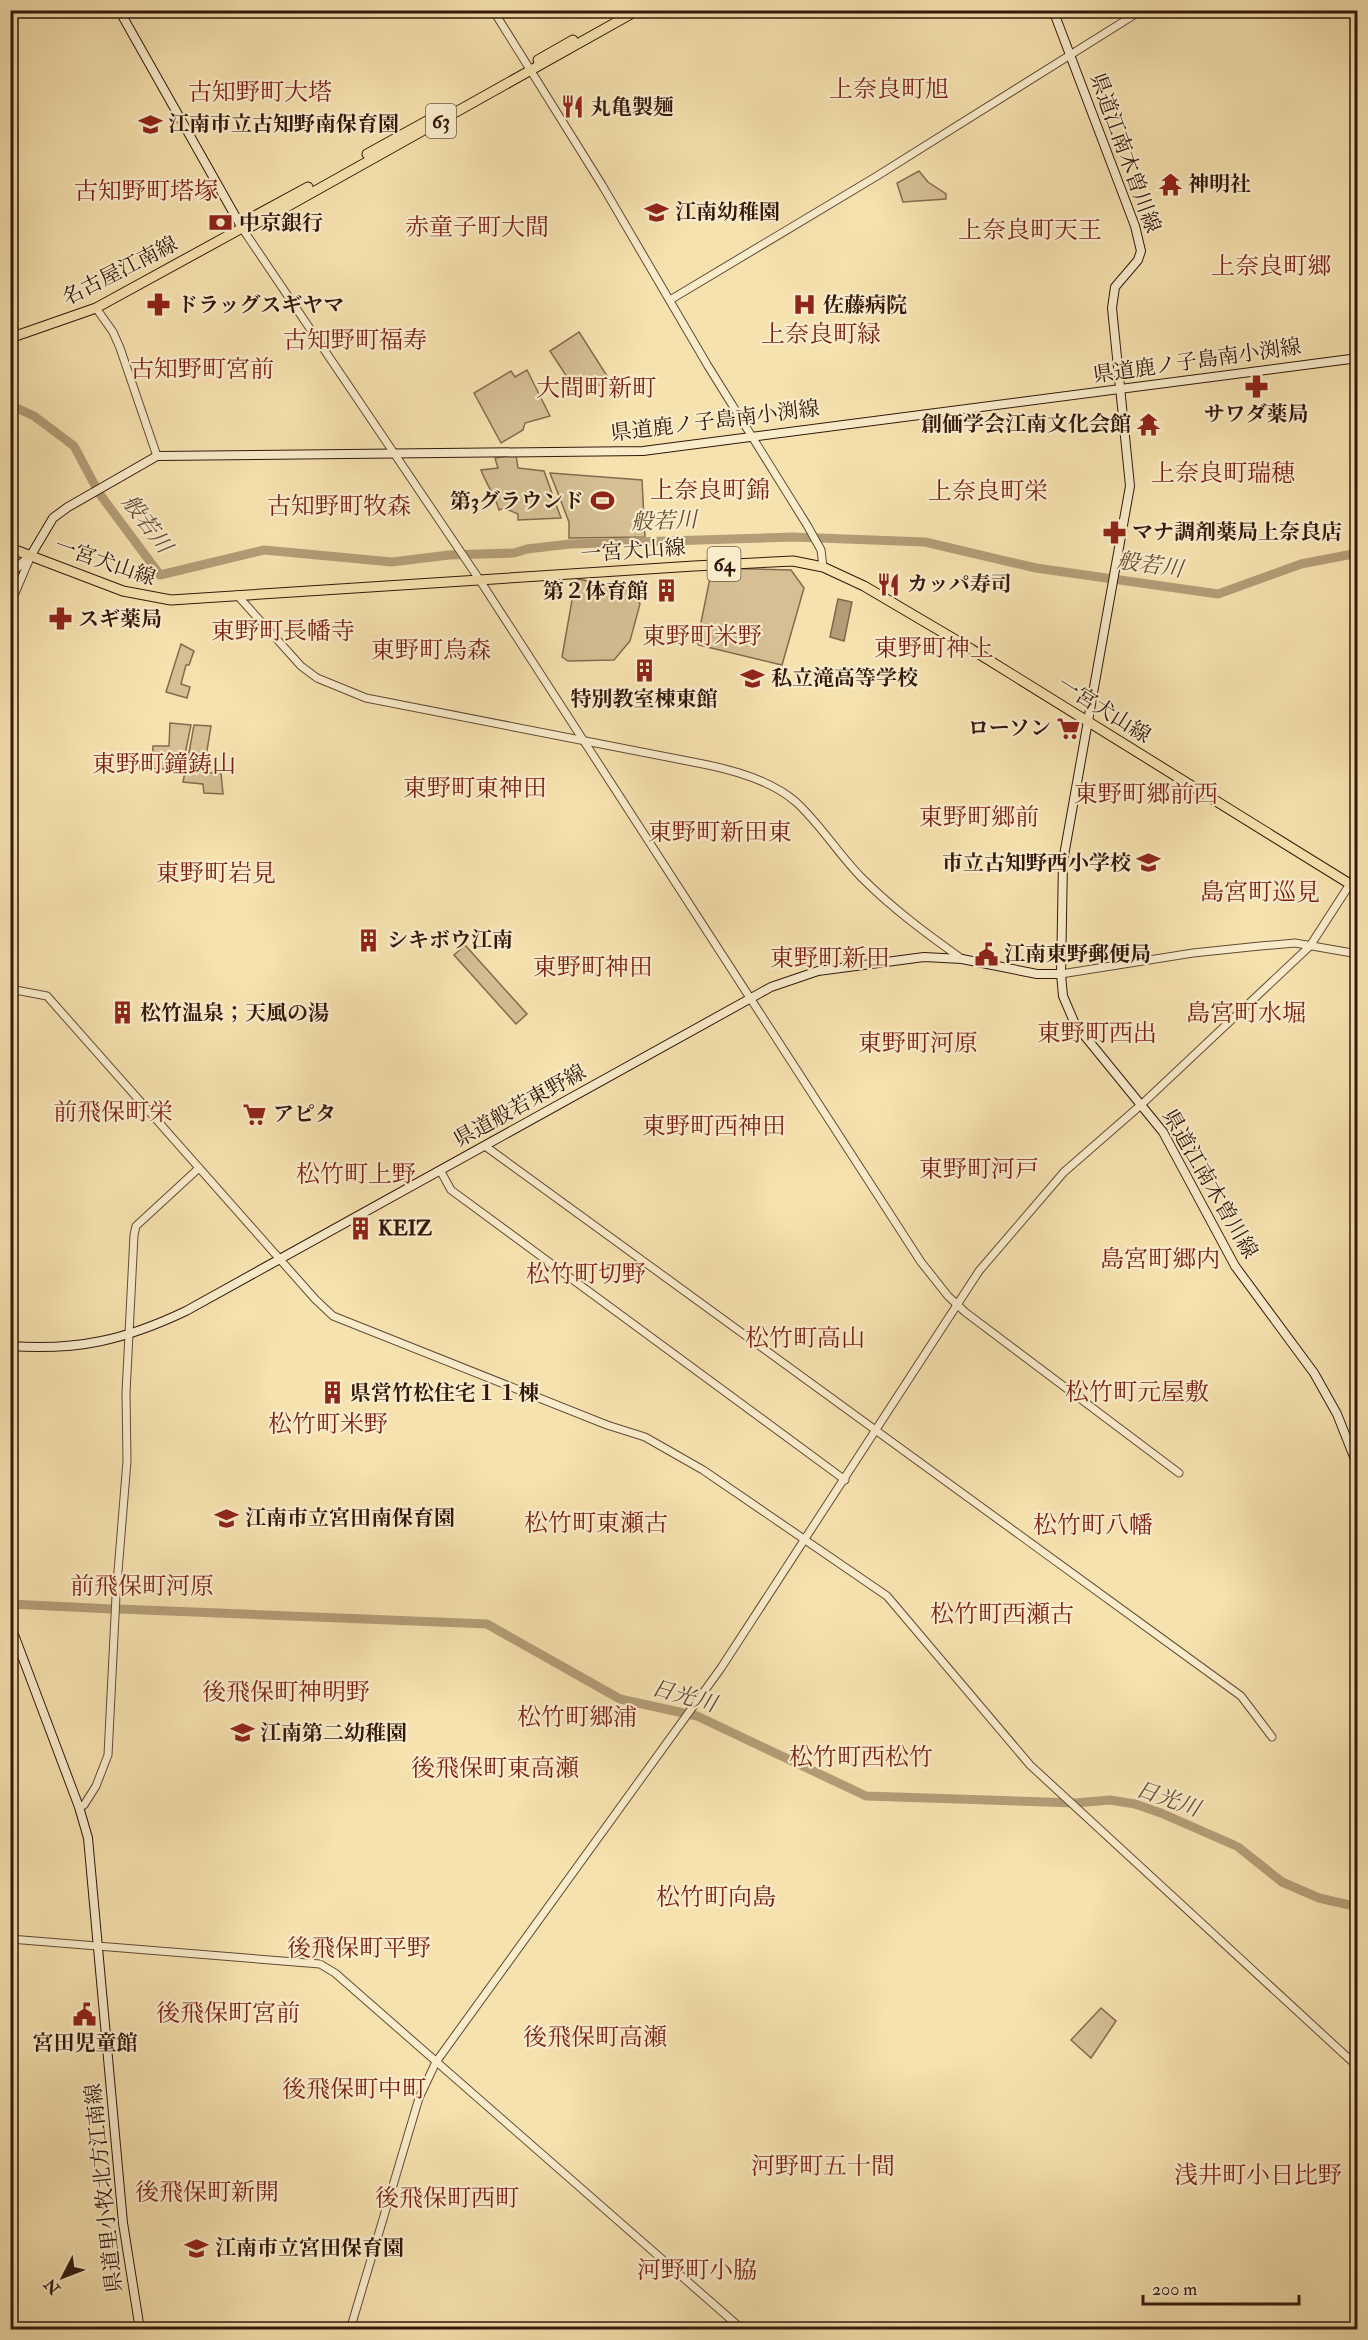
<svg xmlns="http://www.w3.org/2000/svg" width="1368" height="2340" font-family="'IM FELL Double Pica','Noto Serif JP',serif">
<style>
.green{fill:#d5bf93;stroke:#846b4f;stroke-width:1.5}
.water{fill:#b39d77;stroke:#7f674c;stroke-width:1.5}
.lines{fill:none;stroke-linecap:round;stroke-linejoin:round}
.river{stroke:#b39d77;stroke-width:9}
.tertiary-casing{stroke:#634a34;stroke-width:9}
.secondary-casing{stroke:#32170b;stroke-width:10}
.primary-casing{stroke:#32170b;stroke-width:11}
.tertiary{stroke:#f9eccb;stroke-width:7}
.secondary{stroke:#f9eccb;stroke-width:8}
.primary{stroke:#f6e2af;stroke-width:9}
.labels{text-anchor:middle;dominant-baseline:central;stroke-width:4.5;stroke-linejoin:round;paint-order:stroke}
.shield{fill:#f9eccb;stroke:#6e5745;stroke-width:1.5}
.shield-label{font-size:20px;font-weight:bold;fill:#32170b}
.poi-label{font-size:21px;font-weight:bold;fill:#32170b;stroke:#f9eccb;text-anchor:start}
.street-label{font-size:21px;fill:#32170b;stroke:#f9eccb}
.water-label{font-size:22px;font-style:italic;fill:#664d36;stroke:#f9eccb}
.quarter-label{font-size:24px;fill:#7a1f14;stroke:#f9eccb}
</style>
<rect width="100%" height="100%" fill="#f6e2af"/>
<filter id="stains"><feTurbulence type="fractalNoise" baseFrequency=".00333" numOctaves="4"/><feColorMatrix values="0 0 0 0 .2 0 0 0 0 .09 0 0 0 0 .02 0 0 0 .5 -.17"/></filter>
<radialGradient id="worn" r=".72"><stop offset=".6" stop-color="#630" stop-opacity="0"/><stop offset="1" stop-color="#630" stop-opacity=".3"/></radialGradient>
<g class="green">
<polygon points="919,171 928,182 946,194 946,199 903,202 897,183"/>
<polygon points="579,332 609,379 580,397 550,351"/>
<polygon points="527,370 550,416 525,423 523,430 501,443 474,393 511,371 515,377"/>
<path d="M516,455L518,468L544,471L561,518L518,520V514L504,508L499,510C495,495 486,484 481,470L498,468L495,458Z"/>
<polygon points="550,473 642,480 645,537 569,538 569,522"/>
<polygon points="712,568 791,570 804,588 782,665 699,645 697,642"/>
<polygon points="579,579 631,591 640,604 630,641 614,660 568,661 562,657 575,583"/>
<polygon points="181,644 194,651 189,665 186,665 181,684 190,687 187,698 166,692"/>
<polygon points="170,723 191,725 182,769 140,769 141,756 152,758 153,746 169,746"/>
<polygon points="194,725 211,726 204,769 186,769"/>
<polygon points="185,772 221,773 223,794 204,793 203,784 183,782"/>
<polygon points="465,945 527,1014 516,1024 454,955"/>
<polygon points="1101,2008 1116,2021 1091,2058 1071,2040"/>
</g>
<polygon class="water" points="838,599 852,602 844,641 830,637"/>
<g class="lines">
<g class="river">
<polyline points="10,405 34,416 74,446 99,493 160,575 264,550 392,562 449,555 514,553 527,549 570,544 793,537 925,542 1036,568 1218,594 1301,564 1358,553"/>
<polyline points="10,1604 112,1609"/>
<polyline points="119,1609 487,1624 620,1699 697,1716 866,1796 1075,1803 1110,1800 1135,1804 1161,1813 1234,1845"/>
<polyline points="1238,1847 1282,1882 1319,1898 1358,1907"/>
</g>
<defs>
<g id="tertiary">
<polyline points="493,10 602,185 708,366 807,525 821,550 823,567"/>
<polyline points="242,228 479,579 921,1262 948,1296 965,1312 1179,1473"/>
<polyline points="670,300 877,176 1142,10"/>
<polyline points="96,308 113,332 120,348 157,456"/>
<path d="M237,595L301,666L317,678L366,698L708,765C737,771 773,782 796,802C821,825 839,855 862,878C893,909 927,934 962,959"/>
<polyline points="10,605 30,558"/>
<polyline points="1061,974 1193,953 1260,946 1295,943 1358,954"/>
<polyline points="10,989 47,996 315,1299 333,1316 607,1425 645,1437 703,1470 887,1596 1030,1765 1358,2067"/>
<polyline points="485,1146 1241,1696 1272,1737"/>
<polyline points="440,1170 451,1190 845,1480"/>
<polyline points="79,1807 84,1805 96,1786 108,1755 116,1596 127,1461 126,1393 134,1235 136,1226 199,1168"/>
<polyline points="10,1939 320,1964 335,1973 743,2330"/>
<polyline points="350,2330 419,2098 436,2062 721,1668 979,1271 1064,1172 1142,1104 1310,946 1350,884"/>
</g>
<g id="secondary">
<polyline points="119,10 242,228"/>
<polyline points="1053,10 1135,226 1141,251 1138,260 1115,287 1112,308 1130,486 1063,861 1061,974 1063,996 1075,1024 1163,1132 1235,1266 1314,1373 1337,1414 1358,1467"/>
<polyline points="10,574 31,555 53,518 68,507 157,456 643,451 1358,358"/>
<path d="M10,1346C77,1351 125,1340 186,1311L771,987L818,971L924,957L962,959L1037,974H1061"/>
<polyline points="10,1624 79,1807 88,1838 123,2223 140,2330"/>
</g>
<g id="primary">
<polyline points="538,60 573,40"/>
<polyline points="367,154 434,117"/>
<polyline points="242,228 249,219 308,187"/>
<polyline points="10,338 96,308 242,228 252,226 290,205 638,10"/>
<polyline points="10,548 123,591 171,600 694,566 793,561 823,567 864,586 971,649 1358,889"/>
</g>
</defs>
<use href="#tertiary" class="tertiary-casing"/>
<use href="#secondary" class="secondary-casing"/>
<use href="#primary" class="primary-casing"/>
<use href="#tertiary" class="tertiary"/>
<use href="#secondary" class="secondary"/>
<use href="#primary" class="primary"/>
</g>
<defs>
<symbol id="restaurant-bare" viewBox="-9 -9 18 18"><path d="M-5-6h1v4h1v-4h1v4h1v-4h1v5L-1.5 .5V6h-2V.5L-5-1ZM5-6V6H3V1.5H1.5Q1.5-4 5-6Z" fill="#8f2418" stroke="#f9eccb" stroke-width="2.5" paint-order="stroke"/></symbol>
<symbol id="school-bare" viewBox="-9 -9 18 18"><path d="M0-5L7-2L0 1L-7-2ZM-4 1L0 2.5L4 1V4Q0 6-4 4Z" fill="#8f2418" stroke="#f9eccb" stroke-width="2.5" paint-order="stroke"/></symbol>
<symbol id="temple-bare" viewBox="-9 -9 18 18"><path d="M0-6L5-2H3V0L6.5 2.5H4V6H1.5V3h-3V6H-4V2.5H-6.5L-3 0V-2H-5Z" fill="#8f2418" stroke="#f9eccb" stroke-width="2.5" paint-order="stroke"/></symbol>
<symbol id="bank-bare" viewBox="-9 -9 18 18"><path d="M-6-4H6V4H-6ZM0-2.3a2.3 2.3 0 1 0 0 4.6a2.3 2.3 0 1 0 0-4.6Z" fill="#8f2418" stroke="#f9eccb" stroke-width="2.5" paint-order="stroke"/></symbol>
<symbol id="pharmacy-bare" viewBox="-9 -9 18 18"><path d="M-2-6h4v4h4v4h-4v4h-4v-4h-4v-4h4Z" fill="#8f2418" stroke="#f9eccb" stroke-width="2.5" paint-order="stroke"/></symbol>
<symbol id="hospital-bare" viewBox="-9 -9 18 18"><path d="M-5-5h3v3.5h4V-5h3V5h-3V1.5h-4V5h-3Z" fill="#8f2418" stroke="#f9eccb" stroke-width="2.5" paint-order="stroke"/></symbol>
<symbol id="stadium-bare" viewBox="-9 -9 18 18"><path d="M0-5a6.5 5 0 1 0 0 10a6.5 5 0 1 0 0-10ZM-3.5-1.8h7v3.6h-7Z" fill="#8f2418" stroke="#f9eccb" stroke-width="2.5" paint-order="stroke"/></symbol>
<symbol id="building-bare" viewBox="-9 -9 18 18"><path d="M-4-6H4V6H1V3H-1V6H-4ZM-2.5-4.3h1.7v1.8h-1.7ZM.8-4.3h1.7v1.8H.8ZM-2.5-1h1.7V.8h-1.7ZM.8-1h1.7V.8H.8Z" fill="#8f2418" stroke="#f9eccb" stroke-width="2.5" paint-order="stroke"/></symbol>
<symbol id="supermarket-bare" viewBox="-9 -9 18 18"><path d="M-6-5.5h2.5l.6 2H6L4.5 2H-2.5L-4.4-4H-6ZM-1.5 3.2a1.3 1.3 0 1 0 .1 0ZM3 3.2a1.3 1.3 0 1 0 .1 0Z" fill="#8f2418" stroke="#f9eccb" stroke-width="2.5" paint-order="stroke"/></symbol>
<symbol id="civic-bare" viewBox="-9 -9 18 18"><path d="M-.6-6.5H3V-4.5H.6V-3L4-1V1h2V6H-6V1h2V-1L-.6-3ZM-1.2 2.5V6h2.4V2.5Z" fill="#8f2418" stroke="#f9eccb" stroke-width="2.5" paint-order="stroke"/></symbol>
</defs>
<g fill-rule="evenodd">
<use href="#restaurant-bare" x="556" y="90" width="33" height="33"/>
<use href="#school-bare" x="134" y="108" width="33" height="33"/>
<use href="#temple-bare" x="1154" y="168" width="33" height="33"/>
<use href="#school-bare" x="640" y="196" width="33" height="33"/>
<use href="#bank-bare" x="204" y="206" width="33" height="33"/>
<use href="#pharmacy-bare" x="142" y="288" width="33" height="33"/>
<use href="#hospital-bare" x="788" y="288" width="33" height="33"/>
<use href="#pharmacy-bare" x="1240" y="370" width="33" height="33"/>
<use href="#temple-bare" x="1132" y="408" width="33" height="33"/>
<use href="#stadium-bare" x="586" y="484" width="33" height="33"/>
<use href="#pharmacy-bare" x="1098" y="516" width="33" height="33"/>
<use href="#restaurant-bare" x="872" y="568" width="33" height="33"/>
<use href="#building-bare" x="650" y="574" width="33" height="33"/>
<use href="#pharmacy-bare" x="44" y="602" width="33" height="33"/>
<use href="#building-bare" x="628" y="654" width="33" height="33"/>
<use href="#school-bare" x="736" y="662" width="33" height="33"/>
<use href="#supermarket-bare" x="1052" y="712" width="33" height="33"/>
<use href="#school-bare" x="1132" y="846" width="33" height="33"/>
<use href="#building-bare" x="352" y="924" width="33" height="33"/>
<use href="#civic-bare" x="970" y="938" width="33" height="33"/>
<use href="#building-bare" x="106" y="996" width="33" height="33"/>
<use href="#supermarket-bare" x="238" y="1098" width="33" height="33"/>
<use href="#building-bare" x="344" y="1212" width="33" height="33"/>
<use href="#building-bare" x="316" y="1376" width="33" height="33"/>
<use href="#school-bare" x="210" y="1502" width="33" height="33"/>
<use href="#school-bare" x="226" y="1716" width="33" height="33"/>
<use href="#civic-bare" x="68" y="1998" width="33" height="33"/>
<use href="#school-bare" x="180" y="2232" width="33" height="33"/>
</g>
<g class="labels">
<g class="shield">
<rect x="426" y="104" width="30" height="34" rx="4.5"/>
<rect x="707.5" y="547" width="33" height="34" rx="4.5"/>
</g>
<g class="shield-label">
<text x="441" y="121">63</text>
<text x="724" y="564">64</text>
</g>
<g class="poi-label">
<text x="590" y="107">丸亀製麺</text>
<text x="168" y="124">江南市立古知野南保育園</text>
<text x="1188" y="184">神明社</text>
<text x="675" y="212">江南幼稚園</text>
<text x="239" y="223">中京銀行</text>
<text x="177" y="305">ドラッグスギヤマ</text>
<text x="823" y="305">佐藤病院</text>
<text x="1256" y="414" text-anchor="middle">サワダ薬局</text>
<text x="1131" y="424" text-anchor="end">創価学会江南文化会館</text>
<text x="584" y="501" text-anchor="end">第3グラウンド</text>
<text x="1132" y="532">マナ調剤薬局上奈良店</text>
<text x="907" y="584">カッパ寿司</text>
<text x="648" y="591" text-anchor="end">第２体育館</text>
<text x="78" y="619">スギ薬局</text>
<text x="771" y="678">私立滝高等学校</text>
<text x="644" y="699" text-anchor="middle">特別教室棟東館</text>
<text x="1051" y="728" text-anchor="end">ローソン</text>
<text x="1131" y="863" text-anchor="end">市立古知野西小学校</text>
<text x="387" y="940">シキボウ江南</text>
<text x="1004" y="954">江南東野郵便局</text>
<text x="140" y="1013">松竹温泉；天風の湯</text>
<text x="273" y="1114">アピタ</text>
<text x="378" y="1228">KEIZ</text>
<text x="350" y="1393">県営竹松住宅１１棟</text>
<text x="245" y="1518">江南市立宮田南保育園</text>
<text x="260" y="1733">江南第二幼稚園</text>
<text x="85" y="2043" text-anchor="middle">宮田児童館</text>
<text x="215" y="2248">江南市立宮田保育園</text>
</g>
<g class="street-label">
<text transform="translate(1125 153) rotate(70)">県道江南木曽川線</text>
<text transform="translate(120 271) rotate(-27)">名古屋江南線</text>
<text transform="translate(1197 361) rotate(-8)">県道鹿ノ子島南小渕線</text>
<text transform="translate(715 421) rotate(-7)">県道鹿ノ子島南小渕線</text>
<text transform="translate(633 551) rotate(-4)">一宮犬山線</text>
<text transform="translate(105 562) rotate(19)">一宮犬山線</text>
<text transform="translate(1104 710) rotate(32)">一宮犬山線</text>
<text transform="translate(520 1106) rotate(-29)">県道般若東野線</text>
<text transform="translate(1210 1184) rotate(60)">県道江南木曽川線</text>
<text transform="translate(104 2188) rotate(-96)">県道里小牧北方江南線</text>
</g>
<g class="water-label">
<text transform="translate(664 521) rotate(-2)">般若川</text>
<text transform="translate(147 524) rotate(53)">般若川</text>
<text transform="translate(1150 565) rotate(8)">般若川</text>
<text transform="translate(684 1696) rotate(16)">日光川</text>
<text transform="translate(1168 1799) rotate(19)">日光川</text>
</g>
<g class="quarter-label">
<text x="889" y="89">上奈良町旭</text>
<text x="260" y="92">古知野町大塔</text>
<text x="146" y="191">古知野町塔塚</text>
<text x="477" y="227">赤童子町大間</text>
<text x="1030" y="230">上奈良町天王</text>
<text x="1271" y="266">上奈良町郷</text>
<text x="821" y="334">上奈良町緑</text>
<text x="355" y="340">古知野町福寿</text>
<text x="202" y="369">古知野町宮前</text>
<text x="596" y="388">大間町新町</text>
<text x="1223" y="473">上奈良町瑞穂</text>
<text x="710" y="490">上奈良町錦</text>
<text x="988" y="491">上奈良町栄</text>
<text x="339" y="506">古知野町牧森</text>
<text x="283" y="631">東野町長幡寺</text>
<text x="702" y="636">東野町米野</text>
<text x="934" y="648">東野町神上</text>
<text x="431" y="650">東野町烏森</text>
<text x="164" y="764">東野町鐘鋳山</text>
<text x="475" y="788">東野町東神田</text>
<text x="1146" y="794">東野町郷前西</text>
<text x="979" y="817">東野町郷前</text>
<text x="720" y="832">東野町新田東</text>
<text x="216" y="873">東野町岩見</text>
<text x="1260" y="892">島宮町巡見</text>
<text x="830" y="958">東野町新田</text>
<text x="593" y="967">東野町神田</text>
<text x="1246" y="1013">島宮町水堀</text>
<text x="1097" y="1033">東野町西出</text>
<text x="918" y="1043">東野町河原</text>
<text x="113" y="1112">前飛保町栄</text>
<text x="714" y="1126">東野町西神田</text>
<text x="979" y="1169">東野町河戸</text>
<text x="356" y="1174">松竹町上野</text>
<text x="1160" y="1259">島宮町郷内</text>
<text x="586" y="1274">松竹町切野</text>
<text x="805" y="1338">松竹町高山</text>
<text x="1137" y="1392">松竹町元屋敷</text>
<text x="328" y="1424">松竹町米野</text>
<text x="596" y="1523">松竹町東瀬古</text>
<text x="1093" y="1525">松竹町八幡</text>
<text x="142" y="1586">前飛保町河原</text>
<text x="1002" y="1614">松竹町西瀬古</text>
<text x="286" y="1692">後飛保町神明野</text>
<text x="577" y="1717">松竹町郷浦</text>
<text x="861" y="1757">松竹町西松竹</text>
<text x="495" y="1768">後飛保町東高瀬</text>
<text x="716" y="1897">松竹町向島</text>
<text x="359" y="1948">後飛保町平野</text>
<text x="228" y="2013">後飛保町宮前</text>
<text x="595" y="2037">後飛保町高瀬</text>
<text x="354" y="2089">後飛保町中町</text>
<text x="823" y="2166">河野町五十間</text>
<text x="1258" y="2175">浅井町小日比野</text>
<text x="207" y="2192">後飛保町新開</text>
<text x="447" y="2198">後飛保町西町</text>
<text x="697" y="2270">河野町小脇</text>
</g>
</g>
<rect width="1368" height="2340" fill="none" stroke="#f6e2af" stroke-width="36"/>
<rect x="12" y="12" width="1344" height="2316" fill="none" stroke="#32170b" stroke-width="3"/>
<rect x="18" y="18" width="1332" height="2304" fill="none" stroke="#32170b" stroke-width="1.5"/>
<g transform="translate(63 2277) rotate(228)" stroke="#f9eccb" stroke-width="4.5" paint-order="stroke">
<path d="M0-4.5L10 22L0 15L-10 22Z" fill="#32170b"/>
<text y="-9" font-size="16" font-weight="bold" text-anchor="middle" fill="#32170b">N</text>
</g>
<path d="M1143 2295v9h156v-9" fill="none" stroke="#32170b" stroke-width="3"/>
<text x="1152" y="2295" font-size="18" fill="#32170b" stroke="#f9eccb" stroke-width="4.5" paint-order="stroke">200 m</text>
<rect width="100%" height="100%" filter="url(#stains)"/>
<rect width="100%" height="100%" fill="url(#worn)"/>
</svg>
